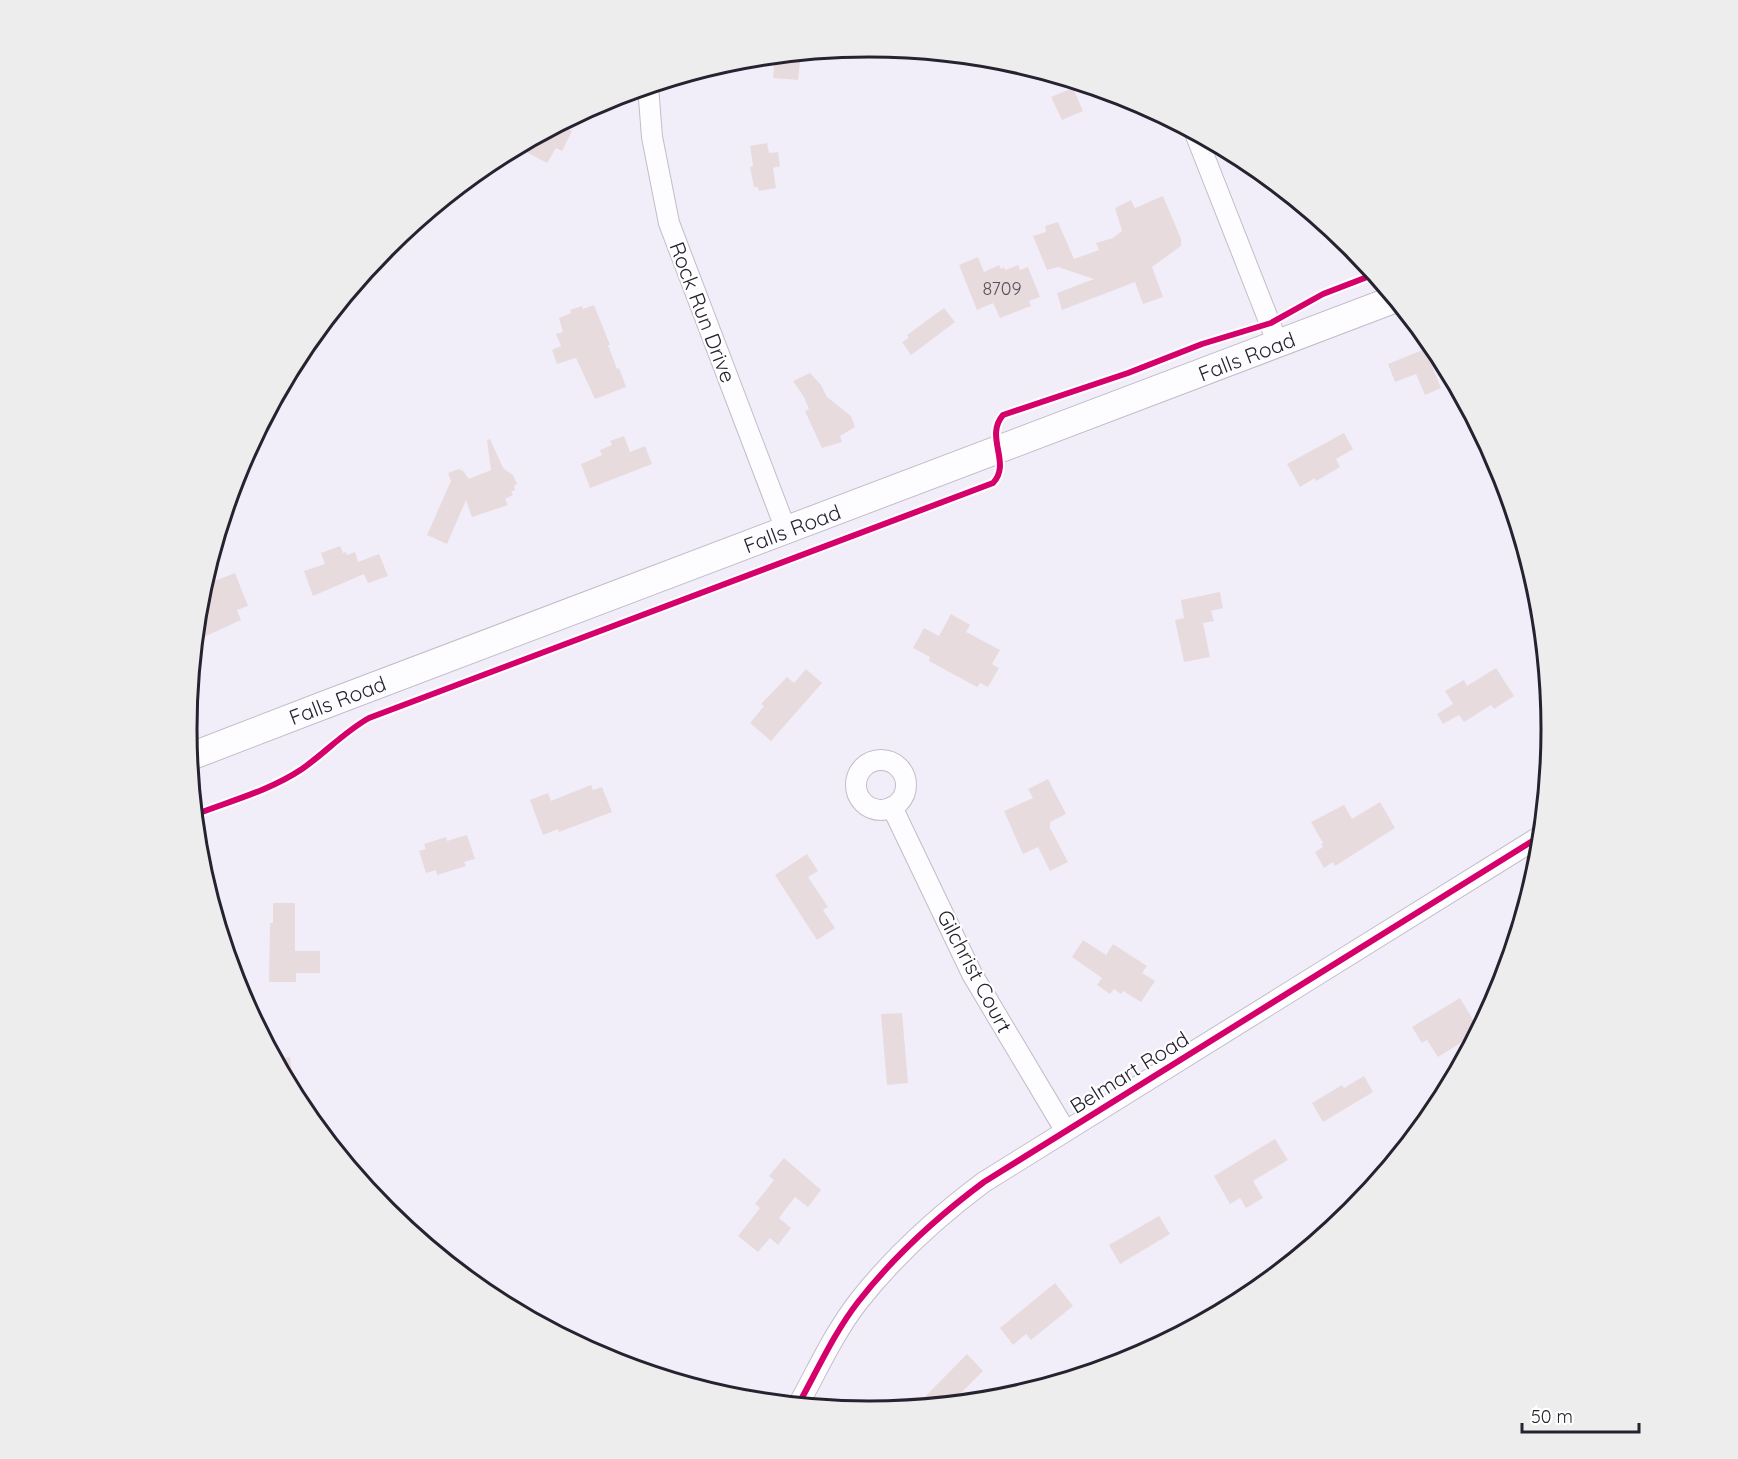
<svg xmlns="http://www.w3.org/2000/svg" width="1738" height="1459" font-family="Quicksand,sans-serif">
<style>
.building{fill:#e7dbde}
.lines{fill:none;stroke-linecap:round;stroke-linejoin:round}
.minor-casing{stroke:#c2bdc9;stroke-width:22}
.secondary-casing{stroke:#c2bdc9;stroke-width:29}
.minor{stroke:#fdfcfe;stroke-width:20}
.secondary{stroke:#fdfcfe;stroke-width:27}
.cycleway-casing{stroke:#fff;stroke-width:10}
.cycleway{stroke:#d6006c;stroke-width:6}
.labels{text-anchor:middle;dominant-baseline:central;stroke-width:4.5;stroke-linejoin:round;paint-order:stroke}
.number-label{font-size:18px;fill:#58515c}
.street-label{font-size:21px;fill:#27222f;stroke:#fff}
.rim{fill:none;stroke:#27222f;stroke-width:3}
</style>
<rect width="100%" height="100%" fill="#f2eef9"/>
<g class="building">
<polygon points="801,53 798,80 773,78 775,56"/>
<polygon points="1073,88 1083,111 1062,120 1051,97"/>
<polygon points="559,124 572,131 562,151 556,148 547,163 517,147"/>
<polygon points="767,143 769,153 778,152 780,166 773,168 776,188 759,191 758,187 754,187 750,167 753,166 750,146"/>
<polygon points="1163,196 1181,239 1181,246 1152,267 1163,297 1143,304 1135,282 1062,310 1057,293 1094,279 1058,267 1047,270 1033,236 1046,232 1045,226 1058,222 1074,259 1099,250 1096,243 1113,238 1122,231 1115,208 1131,200 1135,208"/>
<polygon points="978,257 984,272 999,265 1001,269 1004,267 1005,270 1018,265 1020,270 1028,267 1040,297 1029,301 1031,306 1000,318 993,303 977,310 959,265"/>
<polygon points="594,305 610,345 608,345 617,369 619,368 626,387 595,399 576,358 557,364 552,350 561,346 556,334 563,332 559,318 571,313 570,310 582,306 583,309"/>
<polygon points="944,308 955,322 911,355 902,342 909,338 907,335"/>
<polygon points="1425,349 1441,388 1425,395 1416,374 1395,382 1388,364"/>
<polygon points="810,373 821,385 827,397 851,416 855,427 840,436 842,442 822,448 805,411 809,409 804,397 793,381"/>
<polygon points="1344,433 1353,449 1336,459 1340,467 1316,481 1315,478 1300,487 1287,464"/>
<polygon points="624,436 630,452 645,446 652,464 590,488 581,464 602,455 600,450 612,445 610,441"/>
<polygon points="490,439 503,468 513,475 517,484 514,486 515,490 511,492 513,495 505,499 508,505 472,517 466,500 447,544 427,535 451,481 448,473 459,469 463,471 469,479 491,470 487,440"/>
<polygon points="340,546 343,553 346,552 347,555 355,552 358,562 379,554 388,576 368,583 364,574 313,596 304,571 325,564 321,553"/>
<polygon points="235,573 248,606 237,610 241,620 195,641 197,613 210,608 202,586"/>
<polygon points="1220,592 1223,608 1211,611 1214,621 1203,623 1210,657 1184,662 1175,620 1184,618 1181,600"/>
<polygon points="951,614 970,625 966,632 1000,650 992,664 999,668 988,687 980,683 977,687 929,661 930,657 913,648 924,628 939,636"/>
<polygon points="1496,668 1514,696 1494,709 1491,705 1464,722 1459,715 1443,724 1437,714 1453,704 1445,691 1464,680 1467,686"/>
<polygon points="806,669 822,683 771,741 750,723 764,706 761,704 787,677 794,683"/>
<polygon points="1048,779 1066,814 1050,822 1050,828 1068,862 1050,871 1038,847 1023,854 1004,811 1033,798 1028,789"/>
<polygon points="591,785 593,790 602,787 612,812 559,832 558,829 543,835 530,800 548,793 551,801"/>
<polygon points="1380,802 1395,828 1335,866 1333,862 1324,868 1315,852 1323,847 1321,844 1323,843 1311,822 1344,805 1352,819"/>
<polygon points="467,835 475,859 464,862 466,866 437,875 436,870 426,873 419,851 426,849 424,844 446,837 447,841"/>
<polygon points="807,854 818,871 808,877 828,907 823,910 835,928 817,940 775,875"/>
<polygon points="273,903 295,903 295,951 320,951 320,973 296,973 296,982 269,982 270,923 273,923"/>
<polygon points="1083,940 1106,955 1113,944 1147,966 1142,973 1155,981 1141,1002 1123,991 1121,994 1114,989 1110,994 1097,985 1102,978 1072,957"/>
<polygon points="1460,998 1479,1030 1476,1036 1467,1042 1465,1040 1438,1057 1427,1040 1422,1043 1412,1027"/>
<polygon points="902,1013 908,1083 887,1085 881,1014"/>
<polygon points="290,1057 295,1096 294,1096 274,1059"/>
<polygon points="1364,1076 1373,1092 1323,1122 1312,1103 1342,1085 1344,1088"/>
<polygon points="1275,1139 1288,1160 1253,1181 1263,1198 1246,1208 1240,1198 1230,1204 1214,1176"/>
<polygon points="784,1158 821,1190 808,1207 795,1197 779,1218 791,1228 778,1245 770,1238 758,1252 738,1236 760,1208 755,1204 774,1180 769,1176"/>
<polygon points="1159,1216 1170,1234 1120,1264 1109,1245"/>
<polygon points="1055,1283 1073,1306 1031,1340 1026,1334 1013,1345 1000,1328"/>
<polygon points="967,1354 983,1371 949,1405 914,1408"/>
</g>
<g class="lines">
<defs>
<g id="minor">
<polyline points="648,86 652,137 669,223 786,530"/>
<polyline points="1195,133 1278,344"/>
<circle cx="881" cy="785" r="25"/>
<polyline points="892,807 972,974 1065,1130"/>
<path d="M798,1405C817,1371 834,1333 858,1302C894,1256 937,1217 984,1182L1542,835"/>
</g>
<g id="secondary">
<path id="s1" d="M189,757C590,602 994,455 1395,299"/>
</g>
</defs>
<use href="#minor" class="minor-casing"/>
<use href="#secondary" class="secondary-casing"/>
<use href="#minor" class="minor"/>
<use href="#secondary" class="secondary"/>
<defs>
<g id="cycleway">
<path d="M194,815C230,801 269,791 302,769C325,753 344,732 369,718L993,483C1012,463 984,437 1003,415L1128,373L1202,344L1271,323L1323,294L1375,274"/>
<path d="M798,1405C817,1371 834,1333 858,1302C894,1256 937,1217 984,1182L1542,835"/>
</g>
</defs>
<use href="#cycleway" class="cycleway-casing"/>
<use href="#cycleway" class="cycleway"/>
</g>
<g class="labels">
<g class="number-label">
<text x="1002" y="288">8709</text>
</g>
<g class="street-label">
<text transform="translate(703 312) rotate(69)">Rock Run Drive</text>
<text stroke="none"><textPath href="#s1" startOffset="1131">Falls Road</textPath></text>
<text stroke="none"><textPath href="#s1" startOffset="645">Falls Road</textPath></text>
<text stroke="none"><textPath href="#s1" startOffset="159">Falls Road</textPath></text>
<text transform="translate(975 971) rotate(62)">Gilchrist Court</text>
<text transform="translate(1129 1072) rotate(-32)">Belmart Road</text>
</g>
</g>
<path d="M0 0H1738V1459H0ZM197 729a672 672 0 1 1 1344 0a672 672 0 1 1-1344 0Z" fill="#eeedee" fill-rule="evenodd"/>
<path class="rim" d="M197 729a672 672 0 1 1 1344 0a672 672 0 1 1-1344 0Z"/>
<path d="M1522 1423v9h117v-9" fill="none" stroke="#27222f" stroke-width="3"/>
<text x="1531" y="1423" font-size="18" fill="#27222f" stroke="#ffffff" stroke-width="4.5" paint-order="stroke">50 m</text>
</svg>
